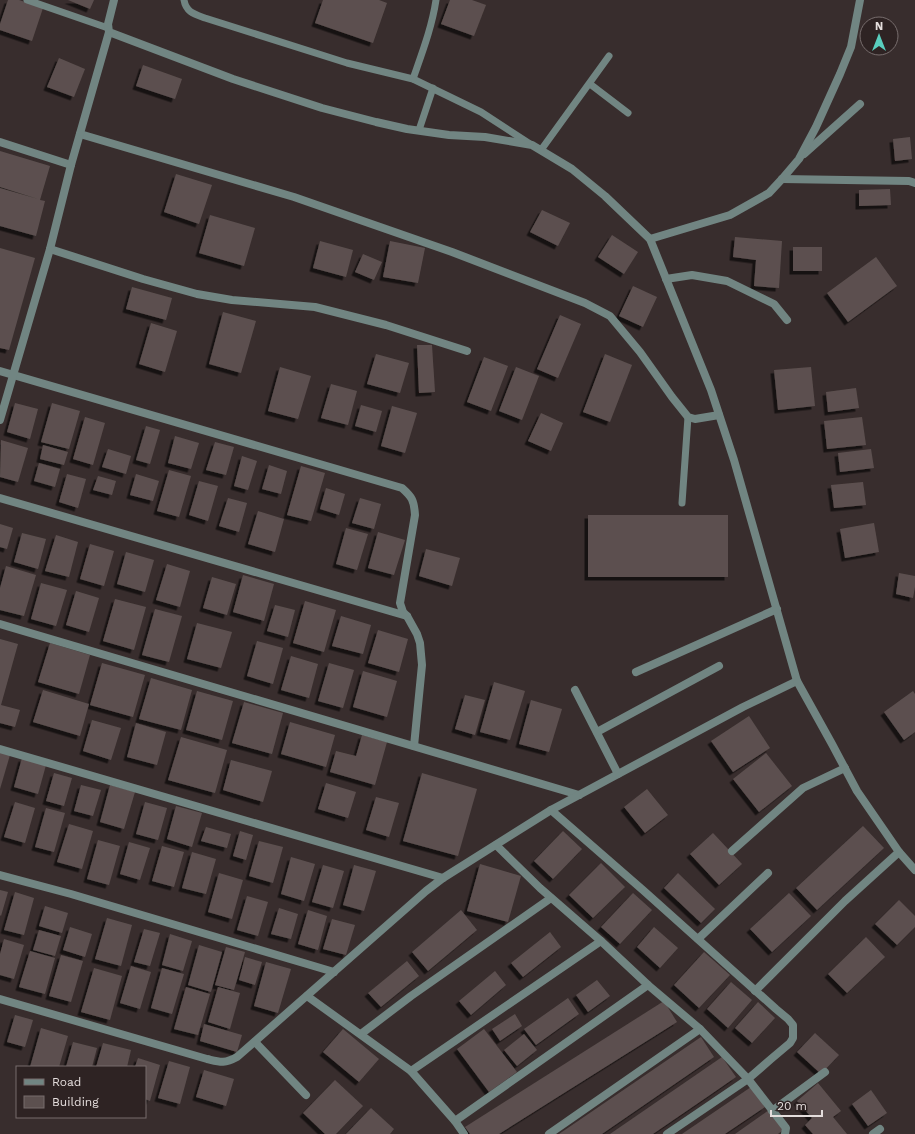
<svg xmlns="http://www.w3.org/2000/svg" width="915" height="1134" font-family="'Work Sans',sans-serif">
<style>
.building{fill:#5c504f;filter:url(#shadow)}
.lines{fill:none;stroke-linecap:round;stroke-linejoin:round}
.service{stroke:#718582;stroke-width:7}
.minor{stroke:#718582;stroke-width:8}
.tertiary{stroke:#718582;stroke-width:8}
</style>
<defs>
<filter id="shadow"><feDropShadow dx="-3.5" dy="3.5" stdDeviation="0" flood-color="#0009"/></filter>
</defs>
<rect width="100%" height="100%" fill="#382d2d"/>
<g class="building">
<polygon points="8,0 19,0 43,8 32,41 0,30 0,24"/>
<polygon points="68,0 94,0 90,9"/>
<polygon points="323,0 379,0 387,3 373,43 315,23"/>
<polygon points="450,0 472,0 486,5 474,36 441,24"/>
<polygon points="59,58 85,69 74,97 47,87"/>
<polygon points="143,65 182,79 175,99 136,86"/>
<polygon points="910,137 912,159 895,161 893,139"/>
<polygon points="0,151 50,166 40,200 45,201 36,236 0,226 0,188 38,199 0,187"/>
<polygon points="176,174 212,185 199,224 164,212"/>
<polygon points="890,189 891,205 859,206 859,190"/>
<polygon points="542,210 570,223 558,246 530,232"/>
<polygon points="210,215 255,228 244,266 199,253"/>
<polygon points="612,235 638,252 624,274 598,257"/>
<polygon points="735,237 782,241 779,288 754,286 756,260 733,257"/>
<polygon points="320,241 353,250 346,277 313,268"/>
<polygon points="390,241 425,248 418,283 383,277"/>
<rect x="793" y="247" width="29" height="24"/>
<polygon points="0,248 35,258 9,350 0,348"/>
<polygon points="363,254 382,262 374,280 355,272"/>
<polygon points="876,257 897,286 848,322 827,293"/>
<polygon points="633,286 657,297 643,327 619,316"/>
<polygon points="132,287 172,298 166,320 126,309"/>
<polygon points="223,312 256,321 241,373 209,364"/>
<polygon points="560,315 581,324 558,378 537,369"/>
<polygon points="151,323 177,331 165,372 139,364"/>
<polygon points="417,345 432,345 435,392 419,393"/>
<polygon points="376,354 409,363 400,393 367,384"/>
<polygon points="605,354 632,365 610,422 583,412"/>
<polygon points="484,357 508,366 491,411 467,402"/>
<polygon points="280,367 311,376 298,419 268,411"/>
<polygon points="516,367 539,376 522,420 499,411"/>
<polygon points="811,367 815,406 778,410 774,370"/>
<polygon points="331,384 357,391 348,425 321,418"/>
<polygon points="856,388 859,408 828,412 826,392"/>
<polygon points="15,403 38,409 30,439 7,432"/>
<polygon points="52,403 80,411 69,449 41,442"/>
<polygon points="361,405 382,411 376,432 355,426"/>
<polygon points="392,406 417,413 405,453 381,446"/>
<polygon points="541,413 563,423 551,451 528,441"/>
<polygon points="85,417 105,423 93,465 73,459"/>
<polygon points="862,417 866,445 827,449 824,421"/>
<polygon points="146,426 160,430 150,464 136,460"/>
<polygon points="175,436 199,443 191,469 168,463"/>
<polygon points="1,440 28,448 18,482 0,477"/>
<polygon points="215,442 234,447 226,475 206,470"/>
<polygon points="43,445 68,452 64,465 40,459"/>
<polygon points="108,449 131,456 126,474 102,467"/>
<polygon points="871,449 874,468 840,472 838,453"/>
<polygon points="242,456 257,461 248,490 234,486"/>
<polygon points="39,463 60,469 55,487 34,481"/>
<polygon points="269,465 287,471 281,494 262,489"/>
<polygon points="301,466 325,473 311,521 287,515"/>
<polygon points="169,470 191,476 179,517 157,511"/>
<polygon points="67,474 86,479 78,508 59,502"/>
<polygon points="136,474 159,481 153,501 130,495"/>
<polygon points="98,476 116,481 112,495 93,490"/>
<polygon points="199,481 218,486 208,521 189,515"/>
<polygon points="863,482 866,505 834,508 831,485"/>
<polygon points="326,488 345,494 339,515 320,509"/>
<polygon points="228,498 247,503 239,532 219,526"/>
<polygon points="360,498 381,504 374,529 352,523"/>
<polygon points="258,511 284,519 275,552 248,544"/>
<rect x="588" y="515" width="140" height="62"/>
<polygon points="874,523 879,552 845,558 840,529"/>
<polygon points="0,524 13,528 7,549 0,547"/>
<polygon points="346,528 368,534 357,570 336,564"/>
<polygon points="378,532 405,540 394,575 368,568"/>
<polygon points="22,533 46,539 38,569 14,562"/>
<polygon points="56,535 78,542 69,577 45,571"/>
<polygon points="90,544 114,551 104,586 80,579"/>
<polygon points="426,549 460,558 452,586 419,576"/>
<polygon points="126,552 154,560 145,592 117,584"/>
<polygon points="167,564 190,571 180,607 156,600"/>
<polygon points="6,566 36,575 24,616 0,610 0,588"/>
<polygon points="899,573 915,576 915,587 913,598 896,594"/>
<polygon points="243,575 274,584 264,621 233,612"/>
<polygon points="212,577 236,584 227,615 203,608"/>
<polygon points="41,583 67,590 56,626 31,619"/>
<polygon points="76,591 99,598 89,632 66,625"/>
<polygon points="115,599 146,607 134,650 103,641"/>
<polygon points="305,601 336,610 324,652 293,643"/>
<polygon points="275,605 295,610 288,637 267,631"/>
<polygon points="155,609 182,616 169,662 142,655"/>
<polygon points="341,616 371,625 363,654 332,646"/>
<polygon points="197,623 232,632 221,668 187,659"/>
<polygon points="378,630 408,639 399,672 368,663"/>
<polygon points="0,639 18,644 1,705 20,710 15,727 0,723"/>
<polygon points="257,641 283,648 273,684 247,676"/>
<polygon points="50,643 90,655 79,694 38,682"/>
<polygon points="291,656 318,664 309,698 281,690"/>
<polygon points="102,663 145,675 133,717 90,705"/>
<polygon points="329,663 354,670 343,708 318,701"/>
<polygon points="363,671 397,681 387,717 353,707"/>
<polygon points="151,678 192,690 181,730 139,719"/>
<polygon points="494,682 525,691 510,740 480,732"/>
<polygon points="43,690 89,704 80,736 33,722"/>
<polygon points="197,691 233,701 222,740 186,730"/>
<polygon points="913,691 915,694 915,732 904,740 884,712"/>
<polygon points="465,695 485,700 475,735 455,729"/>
<polygon points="531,700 562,709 549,752 519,744"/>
<polygon points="244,702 283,713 272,754 232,743"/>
<polygon points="749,716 770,748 733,772 711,741"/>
<polygon points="92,720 121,728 111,760 83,751"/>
<polygon points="290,722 335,735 326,767 281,754"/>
<polygon points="136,723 166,732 157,765 127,757"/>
<polygon points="362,735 387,742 375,785 330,772 336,751 356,756"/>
<polygon points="181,737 227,750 215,793 168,780"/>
<polygon points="0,752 10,755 0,789"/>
<polygon points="766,753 792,786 759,812 733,779"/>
<polygon points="22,758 46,765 38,794 14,787"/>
<polygon points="231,760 272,771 263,802 223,790"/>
<polygon points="54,773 72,778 64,806 46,801"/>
<polygon points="422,773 477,789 458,856 403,841"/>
<polygon points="326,783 356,792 348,818 318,809"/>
<polygon points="81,785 101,790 93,816 74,811"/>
<polygon points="110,785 135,792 124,829 100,822"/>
<polygon points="647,789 668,815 645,833 624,807"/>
<polygon points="376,797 399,803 389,837 366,830"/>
<polygon points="15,802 35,808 25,843 4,837"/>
<polygon points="145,802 167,808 158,840 136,834"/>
<polygon points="176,806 202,813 192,847 167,839"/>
<polygon points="46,808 65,813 54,852 35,847"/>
<polygon points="69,824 93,831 82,869 57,862"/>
<polygon points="863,826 884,848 817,910 796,888"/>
<polygon points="206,827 231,834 227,848 201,841"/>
<polygon points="240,831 253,835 246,860 233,856"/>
<polygon points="563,831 582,849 553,879 534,861"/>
<polygon points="713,833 742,864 719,885 690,854"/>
<polygon points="98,840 120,846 109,885 87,879"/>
<polygon points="259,841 283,847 273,883 249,876"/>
<polygon points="129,842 150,848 140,880 120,874"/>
<polygon points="162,846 184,852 174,887 152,881"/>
<polygon points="192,852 216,859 206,894 182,888"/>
<polygon points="291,857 315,864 304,901 281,894"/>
<polygon points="601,863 625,887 593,918 569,895"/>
<polygon points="480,864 521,876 508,922 467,911"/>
<polygon points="323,865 344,871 333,908 312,902"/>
<polygon points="354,865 376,871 364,911 343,905"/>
<polygon points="219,873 243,880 232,919 208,912"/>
<polygon points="678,873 715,909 701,923 664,888"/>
<polygon points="0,890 8,892 1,916 0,915"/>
<polygon points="15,892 34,898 24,935 4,930"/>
<polygon points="633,893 652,910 620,944 601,927"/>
<polygon points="789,893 811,916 772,952 750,929"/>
<polygon points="247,896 268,902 258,936 237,930"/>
<polygon points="899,900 915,916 915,927 897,945 875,924"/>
<polygon points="45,906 68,913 62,933 39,926"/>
<polygon points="279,908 298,914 291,939 271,934"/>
<polygon points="308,910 327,916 318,950 298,944"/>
<polygon points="461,910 477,930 428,971 412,952"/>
<polygon points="107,918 132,925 121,966 95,959"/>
<polygon points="332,919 355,925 346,955 323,949"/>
<polygon points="70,927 92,934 85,957 63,950"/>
<polygon points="654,927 678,948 660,968 637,947"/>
<polygon points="144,929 160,933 150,966 134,962"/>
<polygon points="39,930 61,936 55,956 33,950"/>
<polygon points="550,932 561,947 523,977 511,963"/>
<polygon points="170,934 192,941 183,971 162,965"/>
<polygon points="866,937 885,957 847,993 828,974"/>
<polygon points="4,939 24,945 14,979 0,975 0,954"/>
<polygon points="199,945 222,952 211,992 188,985"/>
<polygon points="226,947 245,952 234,990 215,985"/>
<polygon points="30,951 55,958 45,994 19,987"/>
<polygon points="704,952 730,975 699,1008 674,985"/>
<polygon points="61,955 83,961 71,1002 49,996"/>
<polygon points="245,957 262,962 255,985 239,980"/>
<polygon points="407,961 419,976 381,1007 368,993"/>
<polygon points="266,962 291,969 278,1013 254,1006"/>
<polygon points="131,966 151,972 140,1009 120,1003"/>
<polygon points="94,968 122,976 110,1020 81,1012"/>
<polygon points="162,968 184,974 172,1014 151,1008"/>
<polygon points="495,971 506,985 471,1015 459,1001"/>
<polygon points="597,980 610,996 588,1012 576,995"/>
<polygon points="731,982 752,1000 728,1028 707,1009"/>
<polygon points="186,987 210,994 198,1035 174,1029"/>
<polygon points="218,987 240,993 230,1029 208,1022"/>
<polygon points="568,998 579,1014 536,1045 524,1029"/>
<polygon points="664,1001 677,1022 499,1134 470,1134 465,1127"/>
<polygon points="758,1002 775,1018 752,1043 735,1028"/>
<polygon points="515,1014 522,1026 500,1041 492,1029"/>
<polygon points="15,1015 33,1020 25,1047 7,1042"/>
<polygon points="204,1024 242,1035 237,1052 200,1041"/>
<polygon points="41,1028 68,1036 59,1067 30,1067"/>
<polygon points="343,1029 379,1059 359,1082 323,1052"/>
<polygon points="484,1029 517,1072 489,1092 457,1049"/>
<polygon points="815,1033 839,1055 821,1074 797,1052"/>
<polygon points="524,1034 537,1050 517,1066 504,1050"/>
<polygon points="701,1037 714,1057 602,1134 559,1134"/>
<polygon points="73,1042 97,1048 92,1067 66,1067"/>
<polygon points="103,1043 131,1050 127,1067 96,1067"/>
<polygon points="722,1057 736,1077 710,1095 653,1134 610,1134"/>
<polygon points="138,1058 160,1065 150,1101 145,1099 145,1067 135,1067"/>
<polygon points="169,1061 190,1067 180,1104 158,1098"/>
<polygon points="204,1070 234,1079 226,1106 196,1097"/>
<polygon points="335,1080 363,1106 336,1134 325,1134 303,1113"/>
<polygon points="818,1083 841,1111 833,1117 847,1134 813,1134 805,1125 812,1118 797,1101"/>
<polygon points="751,1087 765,1107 725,1134 682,1134"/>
<polygon points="871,1090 887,1113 868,1126 852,1104"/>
<polygon points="371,1108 394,1129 390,1134 346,1134"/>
<polygon points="769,1110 783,1130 778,1134 735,1134"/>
</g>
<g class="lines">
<g class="service">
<polyline points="27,0 108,28"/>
<path d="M184,0C186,12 194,14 205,18L347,63L413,79L481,112L530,144"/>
<path d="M413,79C422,53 432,27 436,0"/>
<polyline points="590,84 628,113"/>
<polyline points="419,130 433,88"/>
<polyline points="541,150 609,56"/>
<polyline points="682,503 688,417"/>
</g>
<g class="minor">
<polyline points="80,134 294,197 452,252 585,303 610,316 640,352 672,397 688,417 695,419 719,415"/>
<polyline points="0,142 71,165"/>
<polyline points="804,154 860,104"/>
<polyline points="782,179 909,181 915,183"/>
<polyline points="650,239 730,215 769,193 782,179 799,159 816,127 840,74 851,47 860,0"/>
<polyline points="50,249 143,279 197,294 232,300 315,307 386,325 467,351"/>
<polyline points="666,279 692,275 727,281 774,304 787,320"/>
<path d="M0,371L402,488C412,497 414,500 415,515L400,603L403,612L407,616L417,634L420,643L422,665L414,746"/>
<polyline points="0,420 50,249 71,165 109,32"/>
<polyline points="0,498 407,616"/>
<polyline points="0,624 579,795"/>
<polyline points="636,672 777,609"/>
<polyline points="575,690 618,774"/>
<polyline points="597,732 719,666"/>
<polyline points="0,749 443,878"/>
<polyline points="551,810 644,891 776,1009 788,1019 793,1025 793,1038 790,1043 771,1059 748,1079 667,1134"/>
<polyline points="496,845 540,888 601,941 648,985 700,1029 748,1079 786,1128 785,1134"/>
<polyline points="732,851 803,788 845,768"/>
<polyline points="0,875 71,894 334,972"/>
<polyline points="698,939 768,873"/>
<polyline points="755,991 845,901 899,852"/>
<polyline points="307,996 411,1071 455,1121 464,1134"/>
<path d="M0,999L207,1059C220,1062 224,1064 237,1057L426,891L443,878L551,810L743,707L797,681"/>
<polyline points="361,1034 411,996 551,898"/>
<polyline points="255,1042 306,1095"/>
<polyline points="411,1071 601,941"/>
<polyline points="772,1111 825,1072"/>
<polyline points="455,1121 648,985"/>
<polyline points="549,1134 700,1029"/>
<polyline points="873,1134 880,1129"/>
</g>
<polyline class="tertiary" points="114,0 108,24 109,32 233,79 322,108 376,122 407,129 449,135 485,137 532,145 572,169 605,196 650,239 711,390 734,460 797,681 832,744 857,791 899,852 915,870"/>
</g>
<rect x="16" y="1066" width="130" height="52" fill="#2e2323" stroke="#776d6d"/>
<rect x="24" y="1079" width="20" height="6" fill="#718582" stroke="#776d6d"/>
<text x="52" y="1086" font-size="12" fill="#e4dddc">Road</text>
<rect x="24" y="1096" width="20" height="12" fill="#5c504f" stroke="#776d6d"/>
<text x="52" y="1106" font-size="12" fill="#e4dddc">Building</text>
<g transform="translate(879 36)"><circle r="19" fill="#2e2323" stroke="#776d6d"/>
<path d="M0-3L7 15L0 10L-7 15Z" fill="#59cebe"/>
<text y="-6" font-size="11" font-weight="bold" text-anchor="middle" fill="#e4dddc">N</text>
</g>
<path d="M771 1110v6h51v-6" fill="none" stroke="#e4dddc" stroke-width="2"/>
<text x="777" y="1110" font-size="12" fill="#e4dddc" stroke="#2e2323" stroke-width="3" paint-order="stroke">20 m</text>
</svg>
